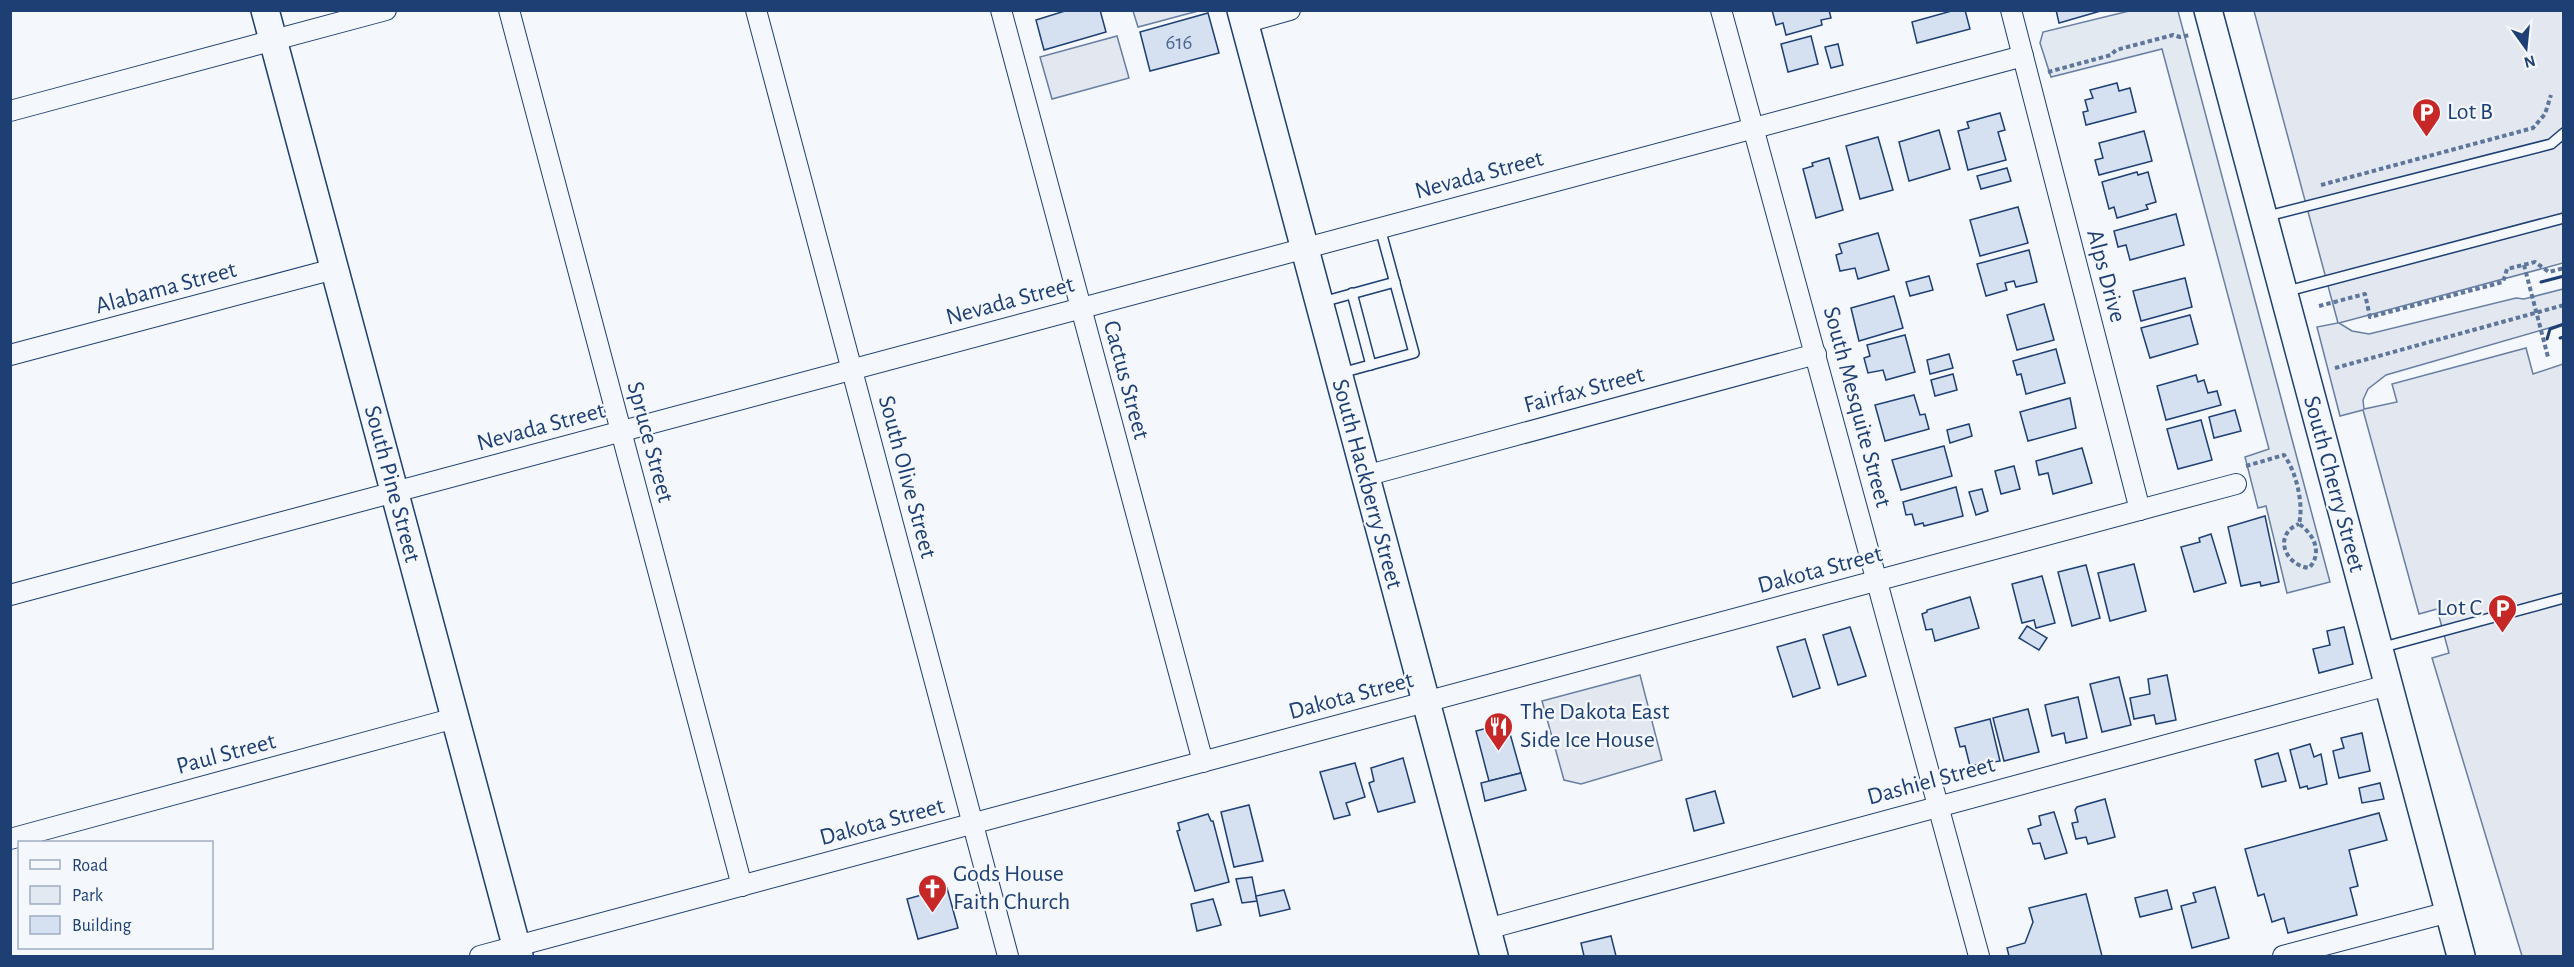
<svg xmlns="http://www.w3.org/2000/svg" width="2574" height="967" font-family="'Alegreya Sans',sans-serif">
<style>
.green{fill:#e3e9f0;stroke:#687fa3;stroke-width:1.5}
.parking{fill:#e3e8f0;stroke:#687fa3;stroke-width:1.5}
.building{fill:#d5e0f0;stroke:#1d3f73;stroke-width:1.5}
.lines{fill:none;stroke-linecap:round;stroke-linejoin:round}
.lane-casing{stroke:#1d3f73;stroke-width:12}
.street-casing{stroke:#1d3f73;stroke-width:22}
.secondary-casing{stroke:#1d3f73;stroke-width:30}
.path{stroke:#5e769c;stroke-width:4;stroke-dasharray:4.5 3;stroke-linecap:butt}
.lane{stroke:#f4f7fb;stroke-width:9}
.street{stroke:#f4f7fb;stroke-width:20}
.secondary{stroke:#f4f7fb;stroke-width:27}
.wall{stroke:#1d3f73;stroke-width:3}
.labels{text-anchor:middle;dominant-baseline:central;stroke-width:4.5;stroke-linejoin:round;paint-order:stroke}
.number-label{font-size:21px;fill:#4b6792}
.poi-label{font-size:24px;fill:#1d3f73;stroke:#f4f7fb;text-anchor:start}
.street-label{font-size:24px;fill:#1d3f73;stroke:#f4f7fb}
</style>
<rect width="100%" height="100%" fill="#f4f7fb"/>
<polygon class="green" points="2129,11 2178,11 2330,582 2287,593 2266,506 2258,508 2245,457 2269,449 2162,49 2051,77 2040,43 2043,32"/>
<g class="parking">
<polygon points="1133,11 1133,10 1198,11 1138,27"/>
<polygon points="2254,11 2563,11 2563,263 2339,323 2352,331 2369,334 2516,298 2524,299 2563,289 2563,324 2386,375 2368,389 2363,400 2364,409 2397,402 2392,384 2526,348 2533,374 2563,364 2563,956 2522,956 2432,658 2449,653 2437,609 2419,614 2363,410 2340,416 2317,327 2338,323"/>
<polygon points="1117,36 1129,78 1052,99 1040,57"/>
<polygon points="1640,675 1662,760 1581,784 1564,780 1542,701"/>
</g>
<g class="building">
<polygon points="1068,10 1100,10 1106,32 1044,50 1036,20"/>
<polygon points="1772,10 1829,10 1831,18 1821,20 1822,25 1786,35 1783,23 1776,25"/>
<polygon points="1955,10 1965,10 1970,29 1917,43 1912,22"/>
<polygon points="2056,10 2104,10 2059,23"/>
<polygon points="1208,13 1219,53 1150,71 1140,32"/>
<polygon points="1811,36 1818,64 1788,72 1781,44"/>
<polygon points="1838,44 1843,65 1831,68 1825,47"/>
<polygon points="2117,83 2119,91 2130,88 2136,112 2086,125 2083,112 2088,111 2085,100 2093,98 2090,90"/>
<polygon points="2000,113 2005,130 1998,132 2006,160 1968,170 1958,131 1969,128 1967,122"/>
<polygon points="1939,130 1950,169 1909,181 1899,142"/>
<polygon points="2144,131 2152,161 2099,175 2095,160 2103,158 2099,143"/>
<polygon points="1878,137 1893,190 1860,199 1846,146"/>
<polygon points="1829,158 1843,210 1816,218 1803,169 1813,166 1812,163"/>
<polygon points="2007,168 2011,181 1981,189 1977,176"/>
<polygon points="2137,172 2138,175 2148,172 2156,202 2146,205 2148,209 2117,218 2114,207 2109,209 2102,182"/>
<polygon points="2018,207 2028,243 1980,256 1970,220"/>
<polygon points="2176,214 2184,245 2130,260 2126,245 2118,247 2114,231"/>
<polygon points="1878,233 1889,270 1858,279 1855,268 1840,271 1836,255 1842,253 1839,244"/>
<polygon points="2029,250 2037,282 2016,287 2014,281 2005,283 2007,290 1986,296 1977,264"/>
<polygon points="1929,276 1933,290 1910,296 1906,282"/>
<polygon points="2185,278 2192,307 2141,321 2133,291"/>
<polygon points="1894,296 1903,328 1859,341 1851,308"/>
<polygon points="2044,304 2054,340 2017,350 2007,315"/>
<polygon points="2190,315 2198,344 2150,358 2141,328"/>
<polygon points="1905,335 1915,372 1886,380 1883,370 1868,373 1864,358 1870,356 1867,345"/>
<polygon points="2056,349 2065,383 2026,394 2021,374 2017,375 2013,361"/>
<polygon points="1949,354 1953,368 1930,374 1927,360"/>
<polygon points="1953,374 1957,390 1935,396 1931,380"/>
<polygon points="2196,375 2198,382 2204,380 2208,393 2217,391 2221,405 2166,420 2157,386"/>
<polygon points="1914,395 1920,415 1925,414 1929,429 1885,441 1875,405"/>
<polygon points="2070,398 2076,428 2028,441 2020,412"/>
<polygon points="2235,410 2241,431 2214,438 2209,417"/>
<polygon points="2201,420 2212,460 2178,469 2167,429"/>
<polygon points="1969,424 1972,436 1950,443 1947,430"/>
<polygon points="1944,446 1952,476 1901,490 1892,460"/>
<polygon points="2082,448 2092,483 2053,494 2048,473 2039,475 2036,461"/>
<polygon points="2014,466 2020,489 2001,494 1995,471"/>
<polygon points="1956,487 1963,516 1924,526 1923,523 1915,525 1912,514 1906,515 1903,502"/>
<polygon points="1982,489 1988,511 1976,515 1969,492"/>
<polygon points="2265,516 2279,582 2261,586 2260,582 2241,586 2228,527"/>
<polygon points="2211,534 2226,583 2194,592 2181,547 2200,542 2199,538"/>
<polygon points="2134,564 2146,611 2110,621 2098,573"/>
<polygon points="2086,565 2100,618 2072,626 2058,572"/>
<polygon points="2042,576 2055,623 2036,628 2034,620 2022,623 2012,584"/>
<polygon points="1970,597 1979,628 1935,641 1932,629 1926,630 1922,614 1927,612 1927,610"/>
<polygon points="2027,626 2047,638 2039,650 2019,638"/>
<polygon points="1850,627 1866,676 1838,685 1823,635"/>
<polygon points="2344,627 2353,664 2319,673 2313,649 2330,645 2327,631"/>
<polygon points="1805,639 1820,688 1793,697 1777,647"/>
<polygon points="2167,675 2176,720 2156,724 2154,715 2134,719 2130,698 2150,694 2148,679"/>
<polygon points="2119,677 2131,725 2102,732 2090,684"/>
<polygon points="2078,697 2087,738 2066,743 2064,733 2052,736 2045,705"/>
<polygon points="2028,709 2039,752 2004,761 1993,718"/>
<polygon points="1990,719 2000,761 1970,766 1965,746 1960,747 1955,728"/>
<polygon points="1507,723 1521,773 1489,781 1476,731"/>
<polygon points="2362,733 2370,771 2339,778 2333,751 2344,748 2341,738"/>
<polygon points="2310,744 2314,757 2321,754 2327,784 2308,789 2307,786 2300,788 2290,750"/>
<polygon points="2278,753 2286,781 2262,787 2255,760"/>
<polygon points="1403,758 1415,802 1378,812 1369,783 1374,781 1371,768"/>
<polygon points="1355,763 1365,797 1346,803 1350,815 1334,819 1320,772"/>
<polygon points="1521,773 1526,790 1485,801 1481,783"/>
<polygon points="2380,783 2384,799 2362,803 2359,788"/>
<polygon points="1715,791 1724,823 1694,831 1686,799"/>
<polygon points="2105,799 2115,837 2088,844 2086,837 2076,839 2072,823 2078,822 2075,810 2077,807"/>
<polygon points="1249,805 1263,861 1234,867 1221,812"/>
<polygon points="2054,812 2067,853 2045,859 2040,843 2033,844 2028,829 2041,825 2039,816"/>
<polygon points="2379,813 2387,840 2349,850 2358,886 2350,888 2357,915 2288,933 2284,918 2272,922 2264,894 2258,896 2245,849"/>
<polygon points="1208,814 1211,821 1213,821 1229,882 1195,891 1177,831 1180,830 1178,823"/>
<polygon points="1252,877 1257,901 1242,903 1236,879"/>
<polygon points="2215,887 2229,938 2192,948 2181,906 2196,902 2193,893"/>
<polygon points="947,888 958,928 918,939 907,899"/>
<polygon points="1284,890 1290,909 1260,916 1256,896"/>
<polygon points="2167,890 2172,909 2140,917 2135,898"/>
<polygon points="2086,894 2102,956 2009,956 2007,948 2025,943 2033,922 2029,908"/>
<polygon points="1213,899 1221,925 1197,931 1191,904"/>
<polygon points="1611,936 1616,956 1584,956 1581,943"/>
</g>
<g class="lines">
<defs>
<g id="lane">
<polyline points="2264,217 2551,144 2564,133"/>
<polyline points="2284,292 2564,218"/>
<polyline points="1352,293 1371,365"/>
<polyline points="1322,302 1395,282"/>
<polyline points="1341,373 1414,353 1380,228"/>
<polyline points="2380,648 2564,598"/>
</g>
<g id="street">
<polyline points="509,10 742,886"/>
<polyline points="756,10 1008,956"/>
<polyline points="1001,10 1203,762"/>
<polyline points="1721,10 1979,956"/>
<polyline points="2011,10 2140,510"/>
<polyline points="1244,23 1290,10"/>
<polyline points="10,111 386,10"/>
<polyline points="10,355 334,269"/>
<polyline points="1365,476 1816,354"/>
<polyline points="10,595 2023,56"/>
<polyline points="10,839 455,718"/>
<polyline points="1487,929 2388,685"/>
<polyline points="480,956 2236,484"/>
<polyline points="2283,956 2449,912"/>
</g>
<g id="secondary">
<polyline points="265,10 519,956"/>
<polyline points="1241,10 1494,956"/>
<polyline points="2208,10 2461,956"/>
</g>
</defs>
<use href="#lane" class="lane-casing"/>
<use href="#street" class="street-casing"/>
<use href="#secondary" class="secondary-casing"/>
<g class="path">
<polyline points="2048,72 2111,55 2116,50 2173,35 2180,37 2190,35"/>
<polyline points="2321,185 2533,128 2545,114 2551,95"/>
<polyline points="2524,265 2548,357"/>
<polyline points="2319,306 2365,294 2370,317 2503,282 2507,269 2535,262 2549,272 2564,268"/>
<polyline points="2335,368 2564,305"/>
<path d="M2246,466L2284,455C2296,471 2304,504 2299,524C2314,534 2323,553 2309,568C2284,565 2273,534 2299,524"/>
</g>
<use href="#lane" class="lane"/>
<use href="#street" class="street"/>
<use href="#secondary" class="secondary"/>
<g class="wall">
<polyline points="2541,282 2564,276"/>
<polyline points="2560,338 2564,337"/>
<polyline points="2547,339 2550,329 2564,324"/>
</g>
</g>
<defs>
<symbol id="parking-pin" viewBox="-11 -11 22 30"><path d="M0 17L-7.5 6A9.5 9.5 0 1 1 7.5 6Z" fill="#c62828" stroke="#f4f7fb"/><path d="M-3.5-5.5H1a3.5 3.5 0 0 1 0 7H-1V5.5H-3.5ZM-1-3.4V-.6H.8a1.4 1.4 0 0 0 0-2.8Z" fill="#fff"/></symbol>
<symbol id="restaurant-pin" viewBox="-11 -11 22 30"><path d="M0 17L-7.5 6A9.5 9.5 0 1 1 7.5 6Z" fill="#c62828" stroke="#f4f7fb"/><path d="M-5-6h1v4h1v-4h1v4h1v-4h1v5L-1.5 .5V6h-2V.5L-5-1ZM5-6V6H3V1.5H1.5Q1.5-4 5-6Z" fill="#fff"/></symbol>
<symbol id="church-pin" viewBox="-11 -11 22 30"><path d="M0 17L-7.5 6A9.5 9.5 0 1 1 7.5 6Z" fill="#c62828" stroke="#f4f7fb"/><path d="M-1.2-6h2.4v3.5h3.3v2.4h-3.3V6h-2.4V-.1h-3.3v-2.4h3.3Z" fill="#fff"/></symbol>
</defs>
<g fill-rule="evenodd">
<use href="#parking-pin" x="2410" y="96" width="33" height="45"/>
<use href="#parking-pin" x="2486" y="592" width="33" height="45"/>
<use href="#restaurant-pin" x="1482" y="710" width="33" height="45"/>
<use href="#church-pin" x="916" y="872" width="33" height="45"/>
</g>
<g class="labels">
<g class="number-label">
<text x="1179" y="42">616</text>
</g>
<g class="poi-label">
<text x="2447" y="112">Lot B</text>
<text x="2482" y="608" text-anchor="end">Lot C</text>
<text x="1520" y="712">The Dakota East<tspan x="1520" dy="28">Side Ice House</tspan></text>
<text x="953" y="874">Gods House<tspan x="953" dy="28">Faith Church</tspan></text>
</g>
<g class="street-label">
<text transform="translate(1479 175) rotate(-15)">Nevada Street</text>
<text transform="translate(2106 276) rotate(75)">Alps Drive</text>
<text transform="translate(166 288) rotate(-15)">Alabama Street</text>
<text transform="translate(1010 301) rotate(-15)">Nevada Street</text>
<text transform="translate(1126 380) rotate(75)">Cactus Street</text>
<text transform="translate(1584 390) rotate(-15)">Fairfax Street</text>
<text transform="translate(1857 407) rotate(75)">South Mesquite Street</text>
<text transform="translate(541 427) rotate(-15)">Nevada Street</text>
<text transform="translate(650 442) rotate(75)">Spruce Street</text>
<text transform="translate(907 477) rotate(75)">South Olive Street</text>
<text transform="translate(392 484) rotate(75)">South Pine Street</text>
<text transform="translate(1367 484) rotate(75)">South Hackberry Street</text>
<text transform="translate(2334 484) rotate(75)">South Cherry Street</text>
<text transform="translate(1820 570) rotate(-15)">Dakota Street</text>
<text transform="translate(1351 696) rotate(-15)">Dakota Street</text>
<text transform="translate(226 754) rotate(-15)">Paul Street</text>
<text transform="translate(1931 781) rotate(-15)">Dashiel Street</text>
<text transform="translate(882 822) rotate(-15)">Dakota Street</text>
</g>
</g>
<rect width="2574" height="967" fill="none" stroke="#1d3f73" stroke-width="24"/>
<rect x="18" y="841" width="195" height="108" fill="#f4f7fb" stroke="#9eadc5" stroke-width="1.5"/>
<rect x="30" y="860" width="30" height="9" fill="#f4f7fb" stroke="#9eadc5" stroke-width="1.5"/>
<text x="72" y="871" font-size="18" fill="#1d3f73">Road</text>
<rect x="30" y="886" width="30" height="18" fill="#e3e9f0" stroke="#9eadc5" stroke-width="1.5"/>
<text x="72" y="901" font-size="18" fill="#1d3f73">Park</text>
<rect x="30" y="916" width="30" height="18" fill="#d5e0f0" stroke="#9eadc5" stroke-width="1.5"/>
<text x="72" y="931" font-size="18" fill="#1d3f73">Building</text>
<g transform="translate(2526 48) rotate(165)" stroke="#f4f7fb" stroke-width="4.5" paint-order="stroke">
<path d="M0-4.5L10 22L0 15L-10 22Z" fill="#1d3f73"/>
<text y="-9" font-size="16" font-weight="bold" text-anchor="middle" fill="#1d3f73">N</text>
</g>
</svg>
